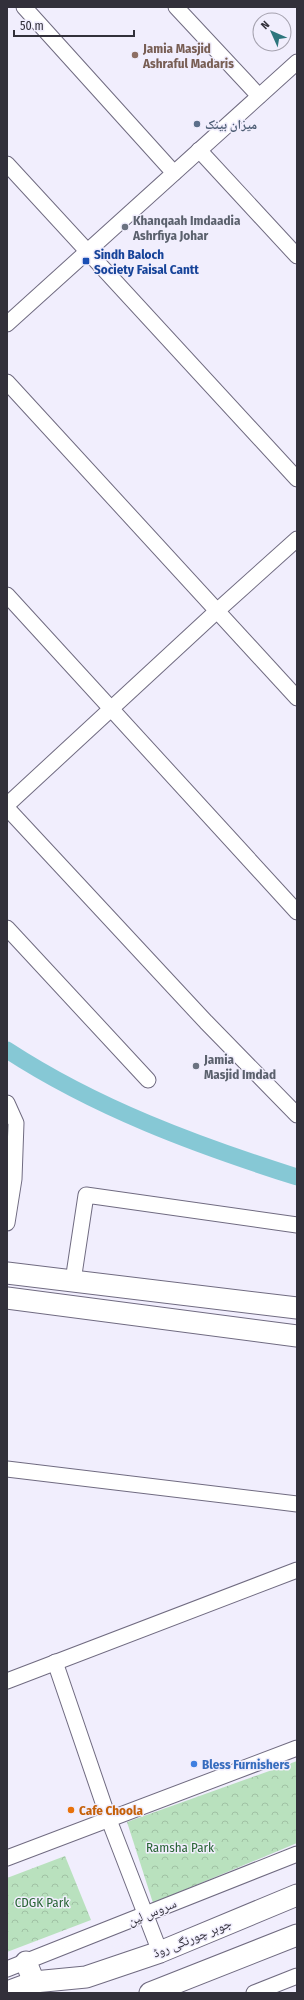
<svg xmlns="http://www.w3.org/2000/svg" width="304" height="2000" font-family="'Fira Sans Condensed','Noto Naskh Arabic',sans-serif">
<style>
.park{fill:url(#park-crowns)}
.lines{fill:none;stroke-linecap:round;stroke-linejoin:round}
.canal{stroke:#86c8d5;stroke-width:17}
.street-casing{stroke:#706b81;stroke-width:17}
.secondary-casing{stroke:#706b81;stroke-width:23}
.street{stroke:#fff;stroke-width:15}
.secondary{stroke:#fff;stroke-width:21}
.education-dot{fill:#8d6e63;stroke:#f1eefd;stroke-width:1.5}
.service-dot{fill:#5c6f8a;stroke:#f1eefd;stroke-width:1.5}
.worship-dot{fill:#6b7280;stroke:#f1eefd;stroke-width:1.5}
.transit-dot{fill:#1a4fb4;stroke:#f1eefd;stroke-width:1.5}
.shop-dot{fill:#3f7fe0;stroke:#f1eefd;stroke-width:1.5}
.food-dot{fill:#e8710a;stroke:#f1eefd;stroke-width:1.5}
.labels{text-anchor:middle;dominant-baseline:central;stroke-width:3;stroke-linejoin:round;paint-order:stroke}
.education-label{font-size:13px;font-weight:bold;fill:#785e54;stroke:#f1eefd;text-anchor:start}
.service-label{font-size:13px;font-weight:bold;fill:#4e5e75;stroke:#f1eefd;text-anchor:start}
.worship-label{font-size:13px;font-weight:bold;fill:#5b616d;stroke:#f1eefd;text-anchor:start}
.transit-label{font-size:13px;font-weight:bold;fill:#164399;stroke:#f1eefd;text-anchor:start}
.shop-label{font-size:13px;font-weight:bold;fill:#366cbe;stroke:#f1eefd;text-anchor:start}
.food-label{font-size:13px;font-weight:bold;fill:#c56008;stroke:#f1eefd;text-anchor:start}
.park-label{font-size:13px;fill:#296535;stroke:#f1eefd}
.street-label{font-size:13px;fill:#32303a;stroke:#f1eefd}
</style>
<defs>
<pattern id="park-crowns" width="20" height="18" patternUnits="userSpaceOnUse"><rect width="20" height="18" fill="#b9e1be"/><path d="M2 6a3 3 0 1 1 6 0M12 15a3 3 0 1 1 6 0" fill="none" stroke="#a0c1a4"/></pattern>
</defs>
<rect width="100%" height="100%" fill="#f1eefd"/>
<g class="park">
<polygon points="297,1761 297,1843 153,1903 127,1822"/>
<polygon points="65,1856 91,1920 7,1952 7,1878"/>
</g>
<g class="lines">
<path class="canal" d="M7,1050C96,1108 196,1145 297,1177"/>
<defs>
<g id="street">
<polyline points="24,7 174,173"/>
<polyline points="176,7 259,96"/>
<polyline points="199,150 297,256"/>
<polyline points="7,164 297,479"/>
<polyline points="7,324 297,62"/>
<polyline points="7,382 297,698"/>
<polyline points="7,595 297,912"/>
<polyline points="7,805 218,610 297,539"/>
<polyline points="7,808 206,1022 297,1115"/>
<polyline points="7,928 148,1080"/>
<polyline points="7,1103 16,1123 14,1179 7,1223"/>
<polyline points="73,1281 86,1195 297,1225"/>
<polyline points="7,1469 297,1504"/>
<polyline points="55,1662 109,1820 160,1952"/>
<polyline points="7,1681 297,1570"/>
<polyline points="7,1858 297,1748"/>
<polyline points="7,1969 297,1854"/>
<polyline points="254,1993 297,1976"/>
</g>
<g id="secondary">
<polyline points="7,1273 297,1308"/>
<polyline points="7,1298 297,1336"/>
<polyline points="26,1962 34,1982"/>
<polyline points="7,1992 34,1982 86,1977 160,1952 297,1895"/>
<polyline points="150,1993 297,1935"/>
</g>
</defs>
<use href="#street" class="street-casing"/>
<use href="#secondary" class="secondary-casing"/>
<use href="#street" class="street"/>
<use href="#secondary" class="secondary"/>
</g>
<circle class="education-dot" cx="135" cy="55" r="4"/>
<circle class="service-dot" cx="197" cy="124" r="4"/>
<g class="worship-dot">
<circle cx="125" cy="227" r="4"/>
<circle cx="196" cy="1066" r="4"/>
</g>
<rect class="transit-dot" x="82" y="257" width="8" height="8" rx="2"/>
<circle class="shop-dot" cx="194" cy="1764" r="4"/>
<circle class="food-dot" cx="71" cy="1810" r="4"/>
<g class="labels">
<g class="education-label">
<text x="143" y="48">Jamia Masjid<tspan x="143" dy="15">Ashraful Madaris</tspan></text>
</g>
<g class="service-label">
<text x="205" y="124">میزان بینک</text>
</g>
<g class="worship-label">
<text x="133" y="220">Khanqaah Imdaadia<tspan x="133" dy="15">Ashrfiya Johar</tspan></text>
<text x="204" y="1059">Jamia<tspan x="204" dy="15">Masjid Imdad</tspan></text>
</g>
<g class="transit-label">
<text x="94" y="254">Sindh Baloch<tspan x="94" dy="15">Society Faisal Cantt</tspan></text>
</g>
<g class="shop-label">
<text x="202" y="1764">Bless Furnishers</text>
</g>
<g class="food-label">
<text x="79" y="1810">Cafe Choola</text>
</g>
<g class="park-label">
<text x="180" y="1847">Ramsha Park</text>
<text x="42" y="1902">CDGK Park</text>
</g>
<g class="street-label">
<text transform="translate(152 1912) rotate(-22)">سروس لین</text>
<text transform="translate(192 1938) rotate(-22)">جوہر چورنگی روڈ</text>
</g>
</g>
<rect width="304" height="2000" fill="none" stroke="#32303a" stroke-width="16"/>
<g transform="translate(272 32) rotate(315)"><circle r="19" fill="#f1eefd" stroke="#a5a2af"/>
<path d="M0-3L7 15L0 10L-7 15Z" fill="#2d767d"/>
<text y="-6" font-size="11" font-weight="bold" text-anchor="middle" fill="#32303a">N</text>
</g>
<path d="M14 30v6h120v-6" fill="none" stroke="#32303a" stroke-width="2"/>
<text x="20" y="30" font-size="12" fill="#32303a" stroke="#f1eefd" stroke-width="3" paint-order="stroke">50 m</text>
</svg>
